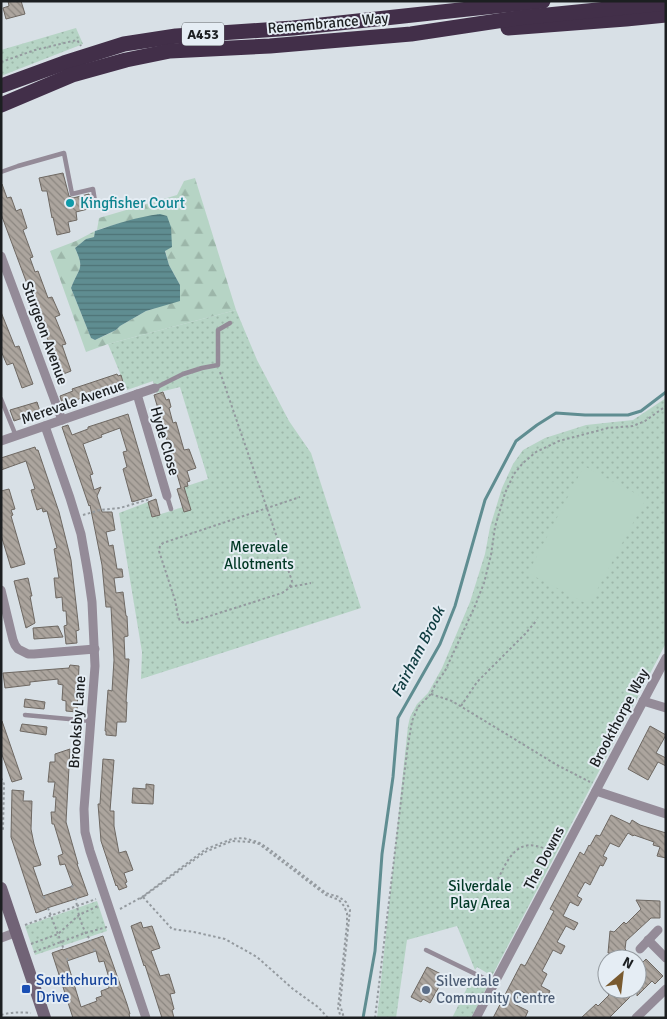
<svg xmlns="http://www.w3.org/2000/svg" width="667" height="1019" font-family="Signika,sans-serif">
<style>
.green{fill:url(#green-dots)}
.forest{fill:url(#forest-firs)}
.pitch{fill:#b6d4c5}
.water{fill:url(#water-rules)}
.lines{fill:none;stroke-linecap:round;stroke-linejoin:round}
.stream{stroke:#5f8d91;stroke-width:3}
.building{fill:url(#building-back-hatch);stroke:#6e6862;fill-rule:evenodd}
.path{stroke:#949a9f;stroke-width:2;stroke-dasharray:2.5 2.5;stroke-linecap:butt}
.lane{stroke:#948b98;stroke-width:4.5}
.street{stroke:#948b98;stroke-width:9}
.secondary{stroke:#716376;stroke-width:12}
.highway{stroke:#422f49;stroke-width:15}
.culture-dot{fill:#0f9aa8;stroke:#e5edf4;stroke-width:2}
.transit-dot{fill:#1a4fb4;stroke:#e5edf4;stroke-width:2}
.service-dot{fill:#5c6f8a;stroke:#e5edf4;stroke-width:2}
.labels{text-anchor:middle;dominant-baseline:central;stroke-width:4;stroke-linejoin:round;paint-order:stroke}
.shield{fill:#e5edf4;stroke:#585d60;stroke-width:1}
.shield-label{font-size:14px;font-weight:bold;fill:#1c1f21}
.street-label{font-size:15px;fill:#1c1f21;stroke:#e5edf4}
.culture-label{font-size:15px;fill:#0d838f;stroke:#e5edf4;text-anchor:start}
.park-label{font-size:15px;fill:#013825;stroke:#e5edf4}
.transit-label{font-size:15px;fill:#164399;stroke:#e5edf4;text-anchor:start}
.service-label{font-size:15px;fill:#4e5e75;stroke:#e5edf4;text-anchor:start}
.water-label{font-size:16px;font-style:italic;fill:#0f3c40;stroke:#e5edf4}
</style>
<defs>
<pattern id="green-dots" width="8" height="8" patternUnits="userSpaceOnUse" patternTransform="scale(1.25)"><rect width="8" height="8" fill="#b6d4c5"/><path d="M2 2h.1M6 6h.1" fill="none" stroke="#9cb6a9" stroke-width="1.8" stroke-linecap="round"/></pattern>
<pattern id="forest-firs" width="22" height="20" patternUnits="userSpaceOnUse" patternTransform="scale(1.25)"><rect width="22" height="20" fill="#b6d4c5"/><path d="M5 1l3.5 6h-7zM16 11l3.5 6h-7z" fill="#9cb6a9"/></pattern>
<pattern id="water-rules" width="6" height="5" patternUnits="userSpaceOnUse" patternTransform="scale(1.25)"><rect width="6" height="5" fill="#5f8d91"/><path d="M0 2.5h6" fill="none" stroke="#4e7376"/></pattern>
<pattern id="building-back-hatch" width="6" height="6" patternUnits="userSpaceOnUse" patternTransform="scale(1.25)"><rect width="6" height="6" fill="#aca59e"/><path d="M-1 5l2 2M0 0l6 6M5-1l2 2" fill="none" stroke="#8b8680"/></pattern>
</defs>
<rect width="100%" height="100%" fill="#d8e0e6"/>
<g class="green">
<polygon points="76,28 83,44 1,76 1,50"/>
<polygon points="236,310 257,360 289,421 311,453 361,608 141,679 142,652 119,513 148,502 152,517 183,507 184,512 191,510 184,487 208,479 180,387 156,393 153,381 127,390 108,344"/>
<polygon points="666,398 666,643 492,976 477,967 475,970 457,926 407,940 396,1018 377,1018 408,726 410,717 417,704 428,693 442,668 470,602 485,554 490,527 502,488 513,464 523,450 545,438 586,425 633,420"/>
<polygon points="97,901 107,931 35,955 25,926"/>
<polygon points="472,978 488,985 471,1018 452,1018"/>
</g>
<path class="forest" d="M195,178L236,310L108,344L86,352L50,251L76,241L95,231L94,237L86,239L75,248C85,270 79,267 71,288L91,338L95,340L106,335L116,330L120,326L146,311L156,308L180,285L169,265L165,250L120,223L97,230L99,218L177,195L184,181Z"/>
<polygon class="pitch" points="584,466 646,499 589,605 528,573"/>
<path class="water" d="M160,214L167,216L171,227L172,247L165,251L169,265L180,285V301L146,311L120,326L116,330L95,340L91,338L71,288C79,267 85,270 75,248L86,239L94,237L95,231C116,224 137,217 160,214Z"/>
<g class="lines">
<polyline class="stream" points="363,1018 375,951 382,854 393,777 398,718 440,644 455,606 485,500 516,441 537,425 556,413 585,415 628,415 641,411 666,392"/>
</g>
<g class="building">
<polygon points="8,1 21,1 25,14 6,19 3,8 9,6"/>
<polygon points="63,173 69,196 73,198 89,194 92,208 76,212 77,220 68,222 70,232 57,235 53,217 52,218 47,191 42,191 39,178"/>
<polygon points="1,184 2,184 7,198 11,197 16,211 21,209 27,228 23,230 33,257 30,258 35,272 38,271 48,298 52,297 60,315 55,317 66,344 62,345 71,371 61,375 1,214"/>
<polygon points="1,312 15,347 19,346 33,384 22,388 13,363 7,365 1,351"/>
<polygon points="117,374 118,376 121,375 123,382 120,383 120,384 76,400 75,398 62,403 60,396 73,391 72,389"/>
<polygon points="163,392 166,400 169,399 171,407 169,408 173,423 176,422 184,450 189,449 196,468 187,471 190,481 187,482 188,486 184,487 191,510 184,512 177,489 181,488 154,395"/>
<polygon points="37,402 40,411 37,412 37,413 14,421 10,410"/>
<polygon points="128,414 152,496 132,502 123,469 127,467 123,452 127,451 120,428 101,435 102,437 83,444 93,474 90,475 94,490 101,487 97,496 102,512 112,512 115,530 106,532 109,546 113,545 117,569 122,569 123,577 114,578 116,593 123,592 126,616 127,616 128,636 124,637 125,659 129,659 126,702 127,702 126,722 117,722 116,736 106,735 106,731 105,731 108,690 112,691 114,660 111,607 106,607 102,565 90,505 89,506 62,427 68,425 72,435 88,429 88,427"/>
<polygon points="35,447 36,450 38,450 59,512 71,560 79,630 76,631 77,643 66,644 64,626 67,625 66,611 63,611 62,597 56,598 54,578 59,578 54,549 57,548 47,511 43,512 42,508 37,510 31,490 35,489 26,461 1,470 1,458"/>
<polygon points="9,489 15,509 11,510 13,515 11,516 25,564 11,568 1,535 1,491"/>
<polygon points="156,499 160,515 152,517 148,502"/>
<polygon points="28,578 32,596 30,596 35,623 26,628 14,581"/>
<polygon points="58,626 63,637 34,639 33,628"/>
<polygon points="70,665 79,666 77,712 66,711 66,701 62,700 63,685 58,684 58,679 30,682 30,685 5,688 3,673 69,668"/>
<polygon points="25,699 45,702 44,709 24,707"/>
<polygon points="1,721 2,721 22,779 12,782 1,752"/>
<polygon points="22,724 47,727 46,735 20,731"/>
<polygon points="650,726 666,735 656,753 666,758 666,766 658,762 648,780 628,769"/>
<polygon points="70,749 66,822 78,864 77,864 88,895 47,908 47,909 36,913 11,837 12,790 24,791 23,801 32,801 31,829 34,844 41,865 33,867 43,896 73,886 65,864 60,865 58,856 63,854 54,824 52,824 51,812 55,812 56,797 53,797 55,782 48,782 50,762 55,762 55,754"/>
<polygon points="103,759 114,760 110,811 114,811 114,826 119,853 126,851 133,870 124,873 127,882 125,883 127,887 119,890 117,885 116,886 101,841 98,804 100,804"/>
<polygon points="146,784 154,785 153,804 132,803 133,788 146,789"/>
<polygon points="611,815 630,824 632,820 640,825 666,833 666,858 657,856 660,847 653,845 654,842 634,835 633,836 628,833 619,847 610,843 603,856 607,858 603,866 600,865 590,885 585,882 577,896 582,899 578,906 570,902 563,916 578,923 574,930 566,926 557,942 565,946 561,954 553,950 542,971 547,974 541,986 550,991 546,999 536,994 534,998 521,991 514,1004 528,1011 525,1018 493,1018 521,964 525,966 540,938 554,911 550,909 580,852 584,855 589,845 590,846 596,835 600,836"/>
<polygon points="636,900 660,901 660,918 651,918 626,941 625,949 632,956 608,953 610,931 614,932 624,922 626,924 641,909"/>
<polygon points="141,922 143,928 152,926 160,948 151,951 160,976 169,974 175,993 170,994 174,1009 172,1010 174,1018 162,1018 145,965 144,966 131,926"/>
<path d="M103,936L127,1004L130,1014H129L130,1018H73L52,953L63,949V950ZM96,951L99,962L104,961L109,978L106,979L109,988L101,991L102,996L96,998L97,1001L81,1007L67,961Z"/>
<polygon points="646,959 663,976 655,984 652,981 637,996 637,968"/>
<polygon points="427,967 443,975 440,982 441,983 430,1003 423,999 421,1002 411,997"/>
<polygon points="604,989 627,989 632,995 609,1018 581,1018 596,1004 598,1006 609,995"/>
</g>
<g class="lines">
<g class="path">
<polyline points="1,62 35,50 77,40 81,46"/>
<path d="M220,372L292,581C291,587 287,590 282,593L191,622L184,623L180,621L178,616L175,600L159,551L160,546L163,543L300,497"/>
<polyline points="83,515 100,510 120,508 150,499"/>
<polyline points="290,587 311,583"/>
<polyline points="431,694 452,701 557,765 590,782"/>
<polyline points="461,706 477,682 525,634 537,620"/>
<polyline points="1,778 4,784 3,830 1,830"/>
<path d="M498,879C506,863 515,841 536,846C542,847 549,850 555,853"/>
<polyline points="72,885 73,890"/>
<polyline points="44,896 45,900"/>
<polyline points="143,897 172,929 194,932 225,939 257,957 293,989 318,1007 328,1018"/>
<path d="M76,898C77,912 82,929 91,941"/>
<polyline points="140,899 205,852 232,841 251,842 259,844 326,895 339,900 344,906 347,913 347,924 338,1008 341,1018"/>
<polyline points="48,908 64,950"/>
<polyline points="120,909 142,897 206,849 232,839 243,838 258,842 269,849 326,893 339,897 346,902 350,910 340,1005 344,1018"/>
<polyline points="25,925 96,899"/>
<polyline points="31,944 58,934 79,915 98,906"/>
<polyline points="94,949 95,953"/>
<polyline points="34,952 85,933 107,927"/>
<polyline points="67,958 68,963"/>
<path d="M1,1015C12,1012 20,1012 31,1013"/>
<polyline points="375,1018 407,751 412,721 418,707 431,694 435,685 445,671 475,606 484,583 491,555 495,527 505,493 514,474 523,463 536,452 559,441 608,428 633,426 645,421 666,406"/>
</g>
<g class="lane">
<polyline points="1,172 18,166 64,153 72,194 93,189 95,201"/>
<polyline points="155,388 183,374 202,368 218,365 218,330 230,323"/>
<polyline points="1,399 16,436"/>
<polyline points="167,496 171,509"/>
<polyline points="25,715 91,721"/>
<polyline points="426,950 494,983"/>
</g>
<g class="street">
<polyline points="1,256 62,420"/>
<polyline points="137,394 167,496"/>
<polyline points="45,426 70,498 81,534 88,574 92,602 95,666 84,809 85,832 90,851 146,1018"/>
<polyline points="1,441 155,388"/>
<polyline points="1,590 13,640 15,645 18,649 28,654 34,654 95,649"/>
<polyline points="643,701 666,708"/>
<polyline points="596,791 666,814"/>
<polyline points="1,938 17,932"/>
<polyline points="648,940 666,958"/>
<polyline points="640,949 658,930"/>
<polyline points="476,1018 666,658"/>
<polyline points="636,1018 666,989"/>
</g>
<polyline class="secondary" points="1,888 45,1018"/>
<g class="highway">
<polyline points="508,28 626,19 666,15"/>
<polyline points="1,86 64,63 124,44 176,36 293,28 543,1"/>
<polyline points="1,105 72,75 126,60 170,51 270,46 411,34 518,18 666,3"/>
</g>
</g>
<circle class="culture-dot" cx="70" cy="203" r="5"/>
<rect class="transit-dot" x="21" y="984" width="10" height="10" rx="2.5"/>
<circle class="service-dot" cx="426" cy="990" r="5"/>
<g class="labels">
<rect class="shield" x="182" y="22.5" width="42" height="23" rx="4"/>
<g class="shield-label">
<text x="203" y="34">A453</text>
</g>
<g class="street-label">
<text transform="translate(328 23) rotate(-5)">Remembrance Way</text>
<text transform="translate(45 333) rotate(70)">Sturgeon Avenue</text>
<text transform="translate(73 402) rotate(-19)">Merevale Avenue</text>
<text transform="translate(165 441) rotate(74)">Hyde Close</text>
<text transform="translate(619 718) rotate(-62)">Brookthorpe Way</text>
<text transform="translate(77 722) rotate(-86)">Brooksby Lane</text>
<text transform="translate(544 858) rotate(-62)">The Downs</text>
</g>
<g class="culture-label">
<text x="80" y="203">Kingfisher Court</text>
</g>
<g class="park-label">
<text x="259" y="547">Merevale<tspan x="259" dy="17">Allotments</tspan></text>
<text x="480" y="886">Silverdale<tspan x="480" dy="17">Play Area</tspan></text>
</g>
<g class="transit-label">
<text x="36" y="980">Southchurch<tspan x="36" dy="17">Drive</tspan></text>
</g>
<g class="service-label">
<text x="436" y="981">Silverdale<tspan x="436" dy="17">Community Centre</tspan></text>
</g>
<g class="water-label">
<text transform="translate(418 652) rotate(-63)">Fairham Brook</text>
</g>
</g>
<rect width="667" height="1019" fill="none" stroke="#1c1f21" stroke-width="5"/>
<g transform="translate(622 974) rotate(28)"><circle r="24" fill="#e5edf4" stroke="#959ba0"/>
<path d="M0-4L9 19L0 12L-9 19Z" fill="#795a2f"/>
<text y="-8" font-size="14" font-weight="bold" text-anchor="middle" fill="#1c1f21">N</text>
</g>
</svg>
